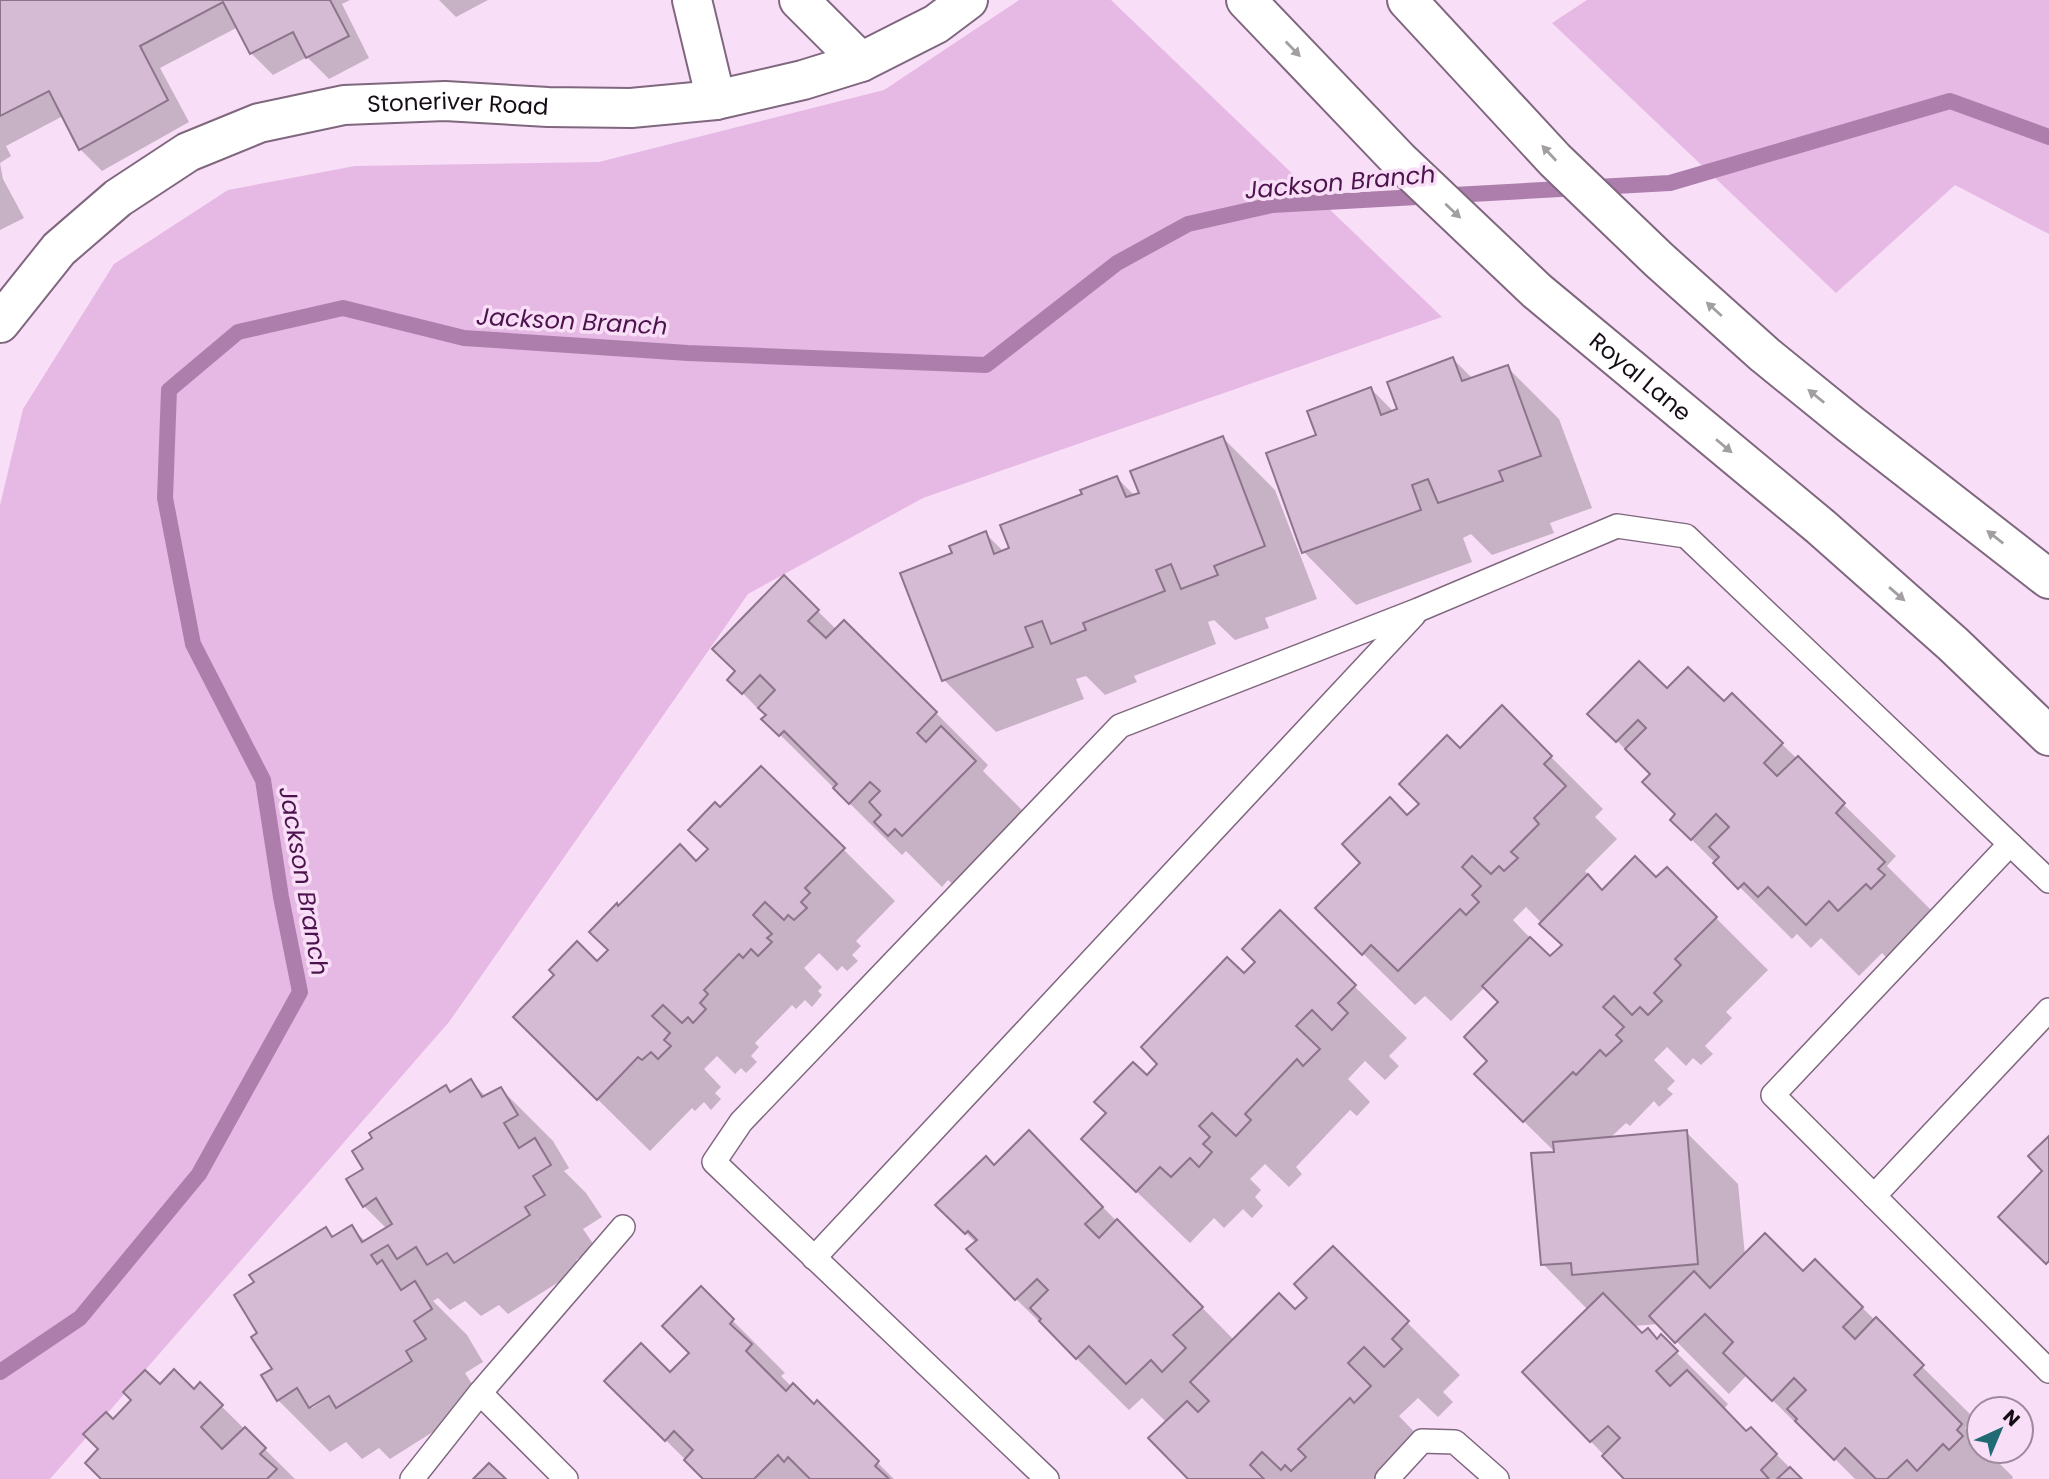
<svg xmlns="http://www.w3.org/2000/svg" width="2049" height="1479" font-family="Poppins,sans-serif">
<style>
.green{fill:#e6b9e4}
.shadow{fill:#0003;fill-rule:evenodd}
.lines{fill:none;stroke-linecap:round;stroke-linejoin:round}
.stream{stroke:#ad7eac;stroke-width:16}
.building{fill:#d5bbd4;stroke:#8c748b;stroke-width:2}
.service-casing{stroke:#7f677e;stroke-width:26}
.minor-casing{stroke:#7f677e;stroke-width:42}
.secondary-casing{stroke:#7f677e;stroke-width:42}
.service{stroke:#fff;stroke-width:23}
.minor{stroke:#fff;stroke-width:38}
.secondary{stroke:#fff;stroke-width:38}
.oneway{fill:#a29ea2}
.labels{text-anchor:middle;dominant-baseline:central;stroke-width:7;stroke-linejoin:round;paint-order:stroke}
.street-label{font-size:23px;fill:#160d16;stroke:#f9def7}
.water-label{font-size:24px;font-style:italic;fill:#4d134e;stroke:#f9def7}
</style>
<rect width="100%" height="100%" fill="#f9def7"/>
<g class="green">
<polygon points="1019,0 1111,0 1442,317 923,498 748,594 449,1022 50,1479 0,1479 0,505 23,409 114,264 228,190 355,166 599,162 884,90"/>
<polygon points="1587,0 2049,0 2049,234 1955,185 1836,293 1552,23"/>
</g>
<g class="shadow">
<polygon points="0,0 350,0 342,4 369,58 329,79 307,57 273,75 251,53 238,27 160,68 189,122 102,171 80,149 63,116 6,146 11,156 0,163"/>
<polygon points="439,0 488,0 456,17"/>
<polygon points="0,163 3,179 24,218 0,230"/>
<polygon points="1453,359 1473,379 1507,367 1559,419 1592,508 1550,523 1554,533 1492,555 1471,534 1463,538 1472,562 1356,605 1304,552 1318,436 1371,389 1394,412 1400,410"/>
<polygon points="1223,438 1275,490 1317,599 1265,618 1269,628 1235,640 1214,620 1208,622 1216,644 1134,676 1137,682 1105,695 1086,676 1076,679 1084,699 996,732 944,680 954,554 985,533 1004,552 1084,495 1117,478 1135,496"/>
<polygon points="784,578 837,630 936,713 988,765 983,771 1027,815 956,887 948,880 942,887 906,851 902,855 764,719 766,717 730,680 738,672"/>
<polygon points="1667,690 1724,704 1732,695 1896,856 1887,866 1936,915 1891,962 1882,953 1859,976 1821,938 1811,948 1797,934 1792,939 1672,820 1677,814 1651,775 1590,714"/>
<path d="M1502,708L1603,809L1595,817L1617,839L1585,871L1603,892L1656,880L1667,869L1768,970L1726,1012L1732,1018L1705,1046L1713,1054L1701,1065L1693,1058L1686,1066L1667,1047L1654,1060L1675,1081L1667,1089L1673,1094L1659,1107L1654,1101L1630,1126L1626,1123L1610,1138L1686,1132L1738,1184L1745,1256L1803,1273L1815,1261L1975,1419L1965,1428L1979,1443V1451H1987L2013,1477L2012,1479H1855L1826,1450L1825,1452L1747,1375L1729,1394L1659,1324L1634,1326L1643,1335L1658,1341L1661,1337L1728,1404L1724,1409L1747,1432L1751,1429L1801,1479H1627L1524,1372L1588,1310L1543,1264L1557,1154L1476,1074L1490,1061L1501,1003L1485,987L1451,1021L1425,996L1415,1005L1317,908L1421,804L1460,750ZM1526,907L1564,946L1550,959L1513,920Z"/>
<polygon points="720,809 843,849 895,901 856,941 861,946 852,955 858,961 847,971 842,966 837,971 819,953 804,968 822,987 818,991 822,995 812,1007 805,1000 796,1009 792,1005 755,1043 759,1047 751,1056 757,1062 746,1073 741,1068 735,1074 717,1056 704,1069 721,1087 715,1093 721,1099 711,1110 704,1102 695,1111 692,1108 650,1151 568,1070 597,963 610,950 619,908 696,863 710,850"/>
<polygon points="1244,976 1354,986 1407,1038 1389,1056 1399,1066 1385,1080 1365,1061 1348,1079 1370,1102 1357,1116 1350,1110 1296,1167 1302,1174 1289,1187 1265,1164 1250,1179 1261,1190 1255,1197 1263,1206 1252,1218 1243,1209 1224,1228 1214,1218 1190,1243 1136,1191 1147,1077"/>
<path d="M471,1081L486,1097L501,1089L553,1141L569,1168L564,1171L586,1193L602,1217L583,1229L596,1248L576,1260L581,1268L508,1314L499,1305L481,1316L465,1301L450,1310L438,1298L433,1301L467,1335L483,1362L465,1373L477,1392L463,1413L390,1459L379,1448L362,1459L346,1442L330,1452L278,1400L274,1370L260,1333L326,1229L335,1238L352,1228L366,1242L387,1229L364,1206L365,1169L446,1087L451,1093ZM335,1389L337,1392L312,1408V1404Z"/>
<polygon points="994,1167 1081,1185 1234,1340 1295,1311 1309,1298 1333,1249 1460,1375 1443,1392 1453,1402 1438,1417 1418,1398 1399,1416 1422,1440 1403,1449 1373,1479 1191,1479 1167,1423 1142,1398 1129,1410 1016,1299 976,1243 938,1205"/>
<polygon points="701,1289 785,1373 781,1376 792,1387 814,1406 817,1403 894,1479 705,1479 606,1381 671,1374 691,1353"/>
<polygon points="200,1385 295,1479 103,1479 101,1449 113,1421 160,1387 194,1391"/>
</g>
<g class="lines">
<polyline class="stream" points="0,1372 80,1318 199,1174 300,992 281,897 263,780 193,644 165,498 169,390 238,332 343,308 464,338 688,353 986,365 1117,263 1188,224 1272,205 1670,183 1950,101 2049,137"/>
</g>
<g class="building">
<polygon points="0,0 330,0 349,36 306,58 293,32 250,54 223,2 140,46 168,100 79,150 49,91 0,116"/>
<polygon points="1453,357 1462,381 1508,365 1541,456 1499,471 1503,481 1438,503 1428,479 1412,485 1421,510 1302,553 1266,453 1316,435 1307,411 1371,387 1381,415 1397,409 1387,382"/>
<polygon points="1223,436 1265,546 1214,566 1218,575 1181,589 1171,564 1156,570 1165,591 1083,623 1086,630 1051,644 1042,621 1025,627 1033,647 942,681 900,573 952,553 949,546 986,531 994,554 1009,548 1000,525 1082,494 1080,490 1117,476 1126,497 1139,493 1130,471"/>
<polygon points="784,575 819,610 808,621 826,638 844,620 937,712 917,733 926,742 941,726 976,761 902,836 895,829 888,836 874,822 881,815 869,802 880,791 870,782 849,804 833,788 837,784 784,731 779,736 761,719 766,715 758,708 775,690 760,675 742,694 727,680 735,671 712,649"/>
<polygon points="1639,661 1667,688 1688,667 1724,701 1732,693 1783,743 1764,763 1777,776 1798,756 1845,803 1836,813 1885,862 1878,869 1885,875 1871,889 1866,884 1838,911 1829,901 1806,925 1768,887 1758,897 1744,883 1738,889 1713,863 1719,857 1709,847 1729,827 1716,814 1691,840 1670,820 1675,814 1642,782 1650,774 1625,749 1646,728 1638,720 1616,742 1587,714"/>
<polygon points="1502,705 1552,756 1544,764 1566,786 1534,818 1539,824 1511,852 1518,858 1504,871 1499,866 1491,874 1472,856 1462,867 1481,886 1472,895 1479,902 1466,915 1460,909 1398,971 1371,945 1362,955 1315,908 1360,863 1342,844 1390,797 1407,815 1419,804 1399,784 1447,735 1460,748"/>
<polygon points="761,766 845,848 805,888 810,893 801,902 807,908 794,920 788,915 784,920 765,902 753,915 772,934 767,938 772,942 758,956 751,949 743,958 739,954 704,990 708,994 700,1003 706,1009 693,1023 688,1017 682,1023 663,1005 652,1016 670,1033 664,1040 671,1046 658,1059 651,1052 642,1060 638,1057 597,1100 513,1017 554,975 549,970 577,941 597,961 608,950 589,932 617,903 618,906 680,844 696,861 708,849 688,830 715,802 720,807"/>
<polygon points="1635,856 1656,877 1667,867 1717,917 1675,959 1681,965 1654,993 1662,1001 1648,1015 1640,1007 1632,1015 1614,996 1603,1007 1624,1027 1616,1035 1622,1041 1606,1056 1600,1050 1576,1075 1573,1072 1523,1122 1474,1074 1487,1061 1464,1037 1498,1002 1482,986 1530,937 1550,956 1562,945 1539,924 1588,874 1602,890"/>
<polygon points="1280,910 1356,985 1338,1003 1348,1013 1332,1030 1312,1010 1296,1026 1320,1049 1303,1066 1297,1059 1245,1114 1251,1120 1236,1136 1212,1113 1199,1126 1210,1137 1203,1144 1212,1152 1199,1167 1190,1158 1171,1177 1160,1167 1136,1192 1081,1139 1106,1113 1094,1102 1133,1062 1147,1075 1157,1064 1141,1047 1227,957 1244,973 1255,962 1242,949"/>
<polygon points="471,1079 482,1097 501,1087 518,1115 504,1123 519,1148 535,1138 551,1165 533,1176 545,1195 525,1207 530,1215 454,1263 447,1253 427,1265 416,1247 397,1259 388,1245 371,1255 377,1264 382,1260 401,1290 415,1281 432,1309 414,1321 426,1339 406,1351 412,1361 336,1408 329,1396 309,1408 297,1388 277,1401 261,1375 272,1369 251,1337 257,1333 234,1295 254,1282 249,1275 326,1227 332,1237 352,1225 362,1242 392,1224 376,1198 363,1207 346,1179 363,1169 352,1151 372,1138 369,1133 446,1085 450,1092"/>
<polygon points="1029,1130 1103,1207 1085,1224 1099,1238 1117,1219 1203,1307 1173,1335 1186,1348 1162,1372 1151,1360 1126,1384 1089,1346 1076,1359 1039,1321 1041,1319 1030,1308 1048,1290 1037,1279 1015,1300 966,1249 977,1240 968,1231 965,1234 935,1205 986,1156 994,1165"/>
<polygon points="1687,1130 1698,1264 1572,1275 1571,1263 1541,1265 1531,1153 1554,1152 1553,1142"/>
<polygon points="2049,1136 2049,1261 2046,1264 1998,1217 2042,1171 2028,1156"/>
<polygon points="1765,1233 1803,1271 1815,1259 1863,1307 1843,1327 1855,1339 1876,1317 1924,1365 1914,1375 1962,1424 1957,1430 1963,1436 1949,1450 1943,1444 1917,1471 1907,1460 1887,1479 1876,1479 1845,1448 1834,1460 1795,1421 1797,1419 1787,1409 1806,1390 1794,1378 1772,1401 1723,1353 1733,1342 1705,1314 1675,1343 1649,1316 1694,1271 1710,1288"/>
<polygon points="1333,1246 1409,1321 1392,1339 1402,1349 1384,1367 1364,1347 1348,1363 1371,1386 1354,1403 1350,1398 1298,1449 1306,1457 1291,1471 1285,1465 1281,1470 1262,1452 1250,1465 1264,1479 1188,1479 1148,1438 1187,1401 1198,1412 1209,1401 1190,1382 1279,1293 1295,1309 1307,1298 1294,1284"/>
<polygon points="701,1286 734,1319 730,1324 752,1344 746,1351 786,1391 793,1383 814,1404 817,1400 879,1461 875,1466 889,1479 810,1479 788,1457 784,1462 778,1455 754,1479 703,1479 684,1460 693,1450 674,1431 665,1441 604,1381 641,1343 670,1372 689,1353 662,1326"/>
<polygon points="1603,1293 1642,1333 1648,1328 1657,1339 1661,1334 1678,1351 1656,1371 1670,1386 1687,1370 1746,1431 1751,1427 1777,1454 1761,1470 1769,1479 1624,1479 1602,1456 1620,1438 1608,1426 1590,1442 1522,1372"/>
<polygon points="174,1369 194,1389 200,1382 223,1405 201,1427 222,1449 245,1427 266,1448 260,1454 277,1469 267,1479 101,1479 85,1463 98,1449 83,1434 106,1412 113,1419 131,1400 123,1392 145,1370 160,1384"/>
<polygon points="489,1463 506,1479 473,1479"/>
<polygon points="1790,1467 1802,1479 1777,1479"/>
</g>
<g class="lines">
<defs>
<g id="service">
<polyline points="2049,1010 1874,1196 2049,1371"/>
<polyline points="1874,1196 1773,1095 2010,844"/>
<polyline points="814,1258 1414,615"/>
<polyline points="480,1393 623,1227"/>
<polyline points="412,1479 480,1393 566,1479"/>
<polyline points="1047,1479 714,1162 741,1122 1120,726 1418,610 1617,526 1686,536 2049,881"/>
<polyline points="1387,1479 1422,1441 1455,1442 1497,1479"/>
</g>
<g id="minor">
<polyline points="692,0 716,100"/>
<polyline points="799,0 861,62"/>
<path id="s1" d="M0,323L59,249L118,198L188,152L259,123L344,105L445,101L548,107L631,108L716,100L803,80L861,62L936,24L968,0"/>
</g>
<g id="secondary">
<path id="s2" d="M1246,0L1399,160L1537,291L1821,527L1953,644L2049,736"/>
<polyline points="1407,0 1555,160 1658,259 1765,355 1850,424 2049,579"/>
</g>
</defs>
<use href="#service" class="service-casing"/>
<use href="#minor" class="minor-casing"/>
<use href="#secondary" class="secondary-casing"/>
<use href="#service" class="service"/>
<use href="#minor" class="minor"/>
<use href="#secondary" class="secondary"/>
</g>
<defs><path id="oneway-solid" d="M-6-.8H1V-3.2L6.5 0L1 3.2V.8H-6Z" transform="scale(1.75)"/></defs>
<g class="oneway">
<use href="#oneway-solid" transform="translate(1293 49) rotate(46)"/>
<use href="#oneway-solid" transform="translate(1549 153) rotate(-133)"/>
<use href="#oneway-solid" transform="translate(1453 211) rotate(43)"/>
<use href="#oneway-solid" transform="translate(1714 309) rotate(-138)"/>
<use href="#oneway-solid" transform="translate(1816 396) rotate(-141)"/>
<use href="#oneway-solid" transform="translate(1724 446) rotate(40)"/>
<use href="#oneway-solid" transform="translate(1995 537) rotate(-142)"/>
<use href="#oneway-solid" transform="translate(1897 594) rotate(41)"/>
</g>
<g class="labels">
<g class="street-label">
<text stroke="none"><textPath href="#s1" startOffset="534">Stoneriver Road</textPath></text>
<text stroke="none"><textPath href="#s2" startOffset="546">Royal Lane</textPath></text>
</g>
<g class="water-label">
<text transform="translate(1340 182) rotate(-5)">Jackson Branch</text>
<text transform="translate(572 321) rotate(3)">Jackson Branch</text>
<text transform="translate(304 881) rotate(80)">Jackson Branch</text>
</g>
</g>
<g transform="translate(2000 1430) rotate(44)"><circle r="33" fill="#f9def7" stroke="#9e8a9d" stroke-width="2"/>
<path d="M0-5L12 26L0 18L-12 26Z" fill="#1f6a73"/>
<text y="-10" font-size="19" font-weight="bold" text-anchor="middle" fill="#160d16">N</text>
</g>
</svg>
